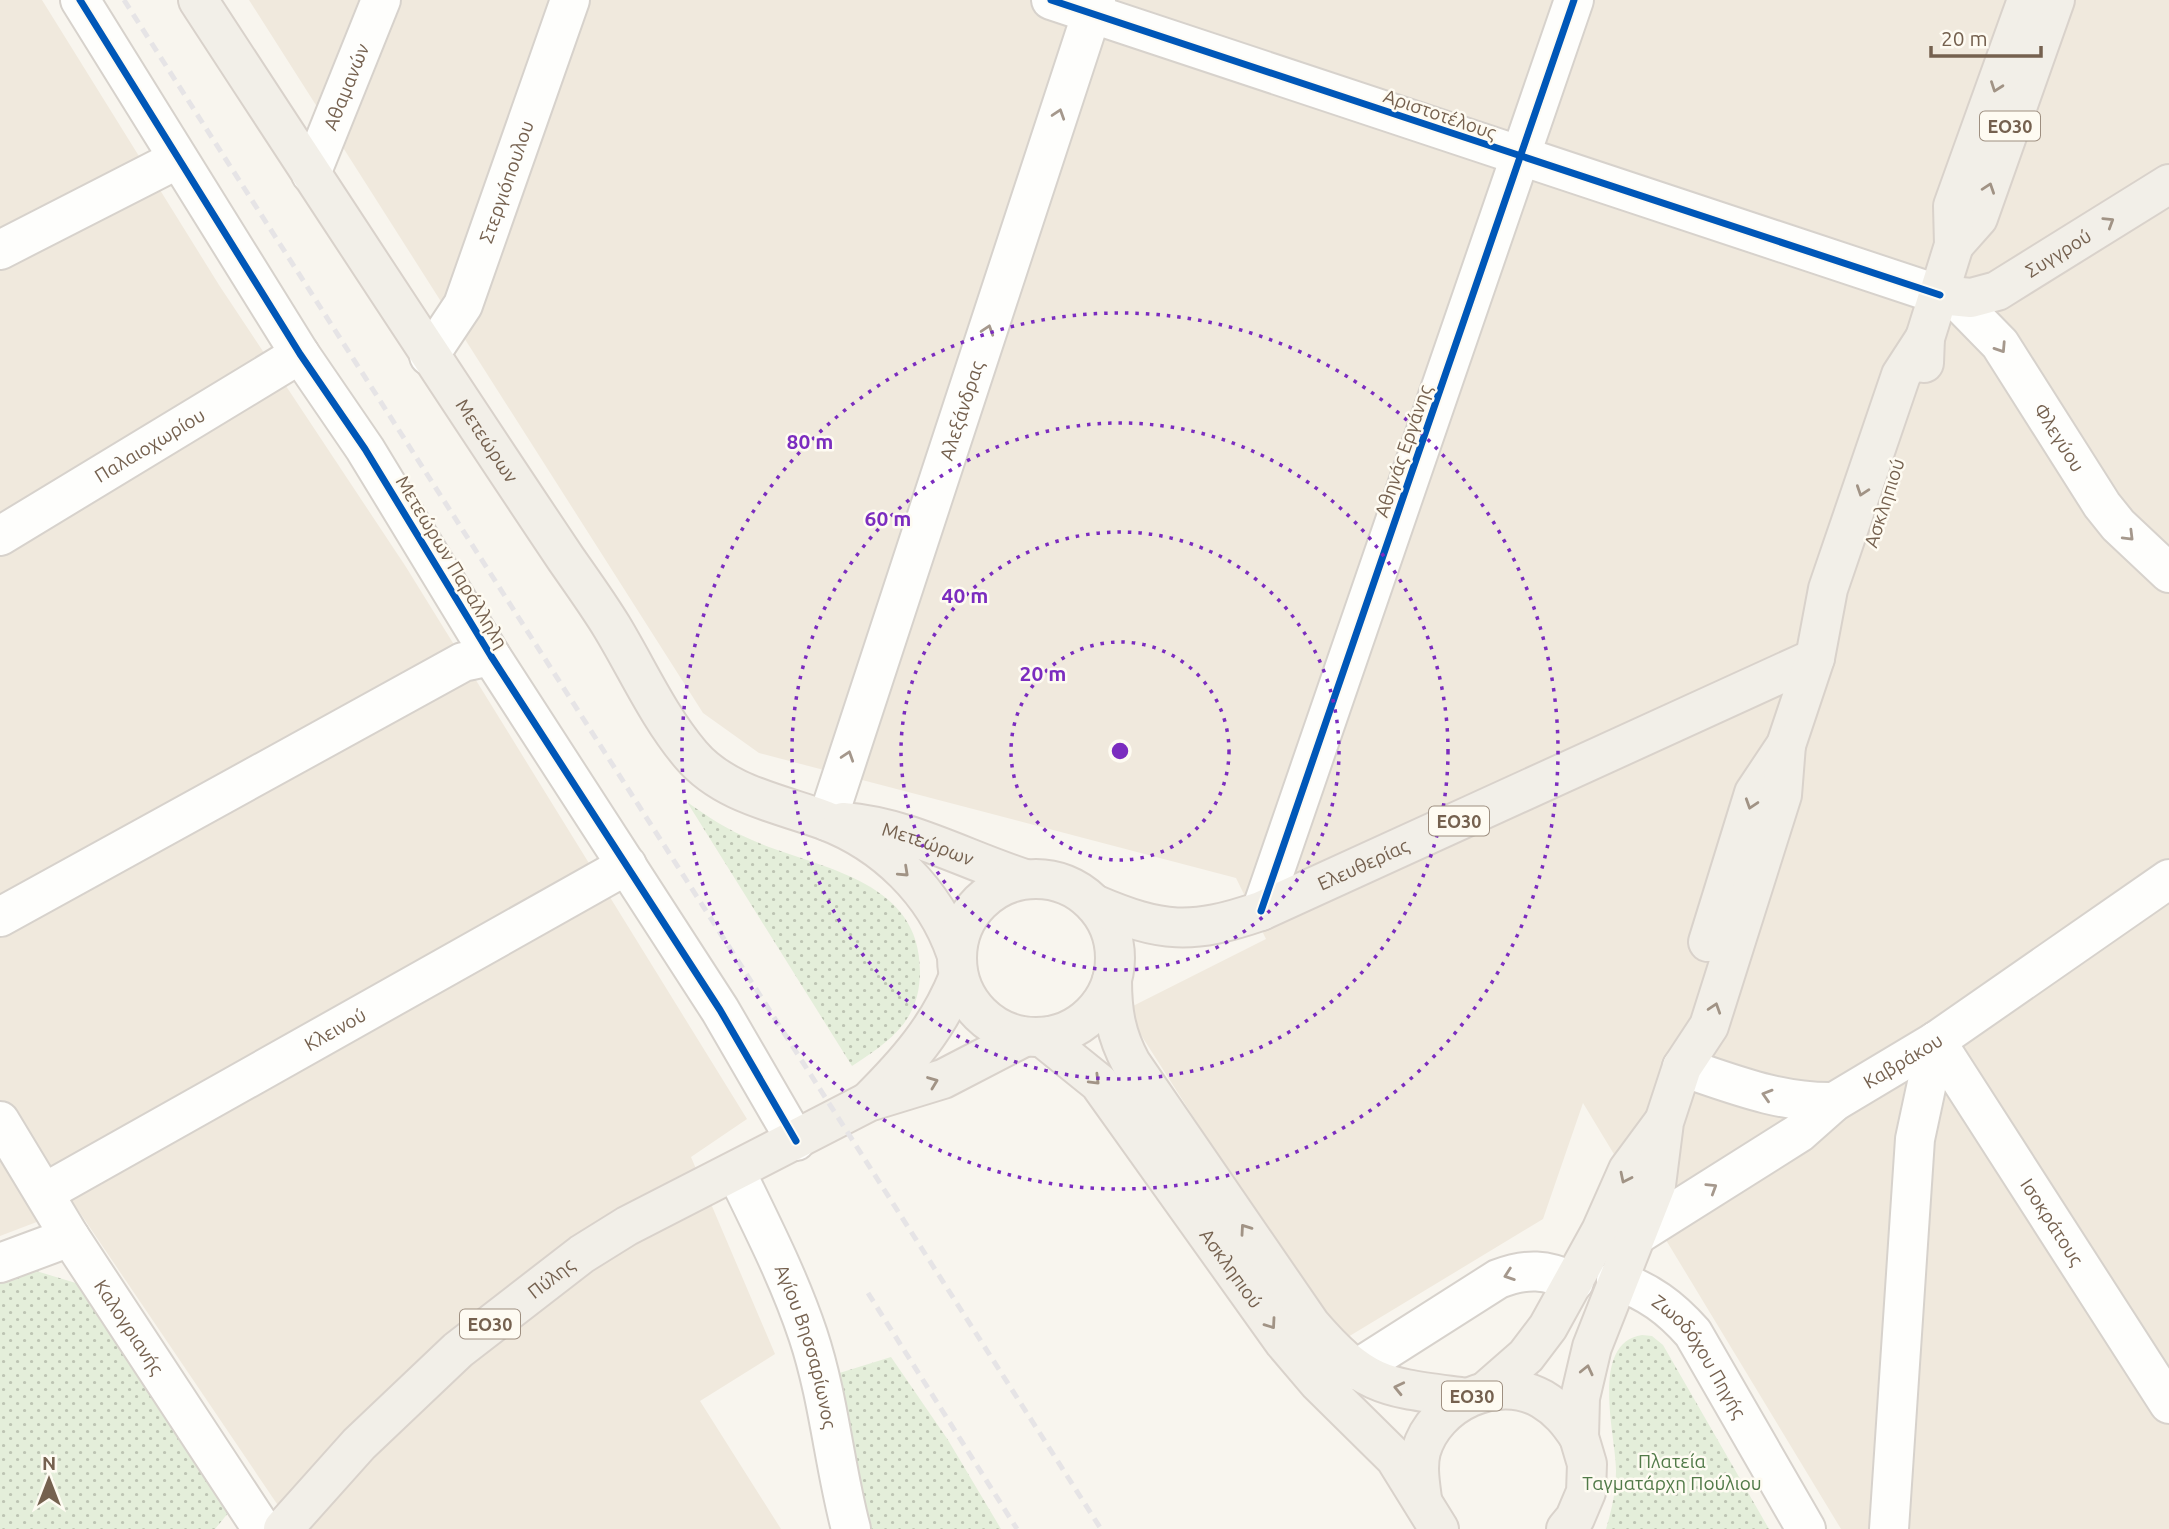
<svg xmlns="http://www.w3.org/2000/svg" width="2169" height="1529" font-family="Ubuntu,sans-serif">
<style>
.residential{fill:#f0e9dd}
.grass{fill:url(#grass-dots)}
.lines{fill:none;stroke-linecap:round;stroke-linejoin:round}
.minor-casing{stroke:#d7d2cc;stroke-width:42}
.major-casing{stroke:#d9d2cb;stroke-width:42}
.minor{stroke:#fefefc;stroke-width:38}
.major{stroke:#f2efe8;stroke-width:38}
.rail{stroke:#e6e4e6;stroke-width:5;stroke-dasharray:10 7;stroke-linecap:butt}
.cycleway-casing{stroke:#fefbf2;stroke-width:11}
.cycleway{stroke:#0057b8;stroke-width:7}
.oneway{stroke:#a19385}
.oneway2{stroke:#a5988c}
.ring{fill:none;stroke:#7b2cbf;stroke-width:3.5;stroke-dasharray:3.5 7}
.labels{text-anchor:middle;dominant-baseline:central;stroke-width:5;stroke-linejoin:round;paint-order:stroke}
.shield{fill:#fefbf2;stroke:#9e8f80;stroke-width:2}
.shield-label{font-size:18px;font-weight:bold;fill:#75614f}
.street-label{font-size:19px;fill:#75614f;stroke:#fefbf2}
.park-label{font-size:19px;fill:#517a48;stroke:#fefbf2}
.centre{fill:#7b2cbf;stroke:#fefbf2;stroke-width:3.5}
.ring-label{font-size:21px;text-anchor:middle;font-weight:bold;fill:#7b2cbf;stroke:#fefbf2;stroke-width:5;stroke-linejoin:round;paint-order:stroke}
</style>
<defs>
<pattern id="grass-dots" width="8" height="8" patternUnits="userSpaceOnUse" patternTransform="scale(1.75)"><rect width="8" height="8" fill="#e4eeda"/><path d="M2 2h.1M6 6h.1" fill="none" stroke="#bdc4b3" stroke-width="1.8" stroke-linecap="round"/></pattern>
</defs>
<rect width="100%" height="100%" fill="#f8f5ee"/>
<g class="residential">
<polygon points="0,0 42,0 219,285 406,567 747,1119 691,1157 775,1354 700,1401 781,1529 294,1529 76,1207 0,1236"/>
<polygon points="249,0 2169,0 2169,1529 1841,1529 1583,1103 1543,1219 1338,1343 1125,1010 1266,939 1236,878 759,753 703,713"/>
</g>
<g class="grass">
<path d="M687,802C708,817 728,830 752,840C818,869 920,878 920,971C920,1021 890,1041 852,1066Z"/>
<polygon points="33,1270 79,1284 229,1512 215,1529 0,1529 0,1282"/>
<path d="M1642,1335L1652,1336L1663,1345L1769,1529H1606C1612,1509 1616,1491 1616,1470C1616,1436 1589,1343 1642,1335Z"/>
<polygon points="891,1357 948,1440 1001,1529 869,1529 833,1375"/>
</g>
<g class="lines">
<defs>
<g id="minor">
<polyline points="80,0 300,354 365,449 491,656 720,1010 796,1141"/>
<polyline points="1051,0 1940,295"/>
<path id="s1" d="M311,174L381,0"/>
<polyline points="0,250 178,159"/>
<path id="s2" d="M1955,298L2000,344L2102,505L2118,525L2169,573"/>
<path id="s3" d="M429,356L463,305L570,0"/>
<path id="s4" d="M0,536L300,354"/>
<path id="s5" d="M827,821L1096,0"/>
<polyline points="1261,911 1574,0"/>
<polyline points="0,917 463,662 491,656"/>
<path id="s6" d="M1936,1041L2169,1404"/>
<path d="M1682,1067C1733,1084 1779,1103 1834,1102"/>
<path id="s7" d="M0,1121L70,1237L262,1529"/>
<path id="s8" d="M736,1172C762,1226 789,1278 808,1335C829,1398 834,1465 851,1529"/>
<path id="s9" d="M44,1193L627,865"/>
<path id="s10" d="M1634,1237L1799,1133L1834,1102L1936,1041L2169,879"/>
<polyline points="0,1263 70,1237"/>
<path id="s11" d="M1616,1280C1649,1292 1670,1307 1693,1333L1806,1529"/>
<path d="M1355,1370L1498,1279C1527,1268 1546,1269 1574,1282"/>
<polyline points="1889,1529 1915,1139 1936,1041"/>
</g>
<g id="major">
<path id="s12" d="M198,0C320,187 442,374 566,559C582,582 598,604 612,627C638,670 658,716 691,755C724,794 778,803 824,820C885,843 935,892 956,953"/>
<polyline points="1954,245 1978,218 2055,0"/>
<path id="s13" d="M1940,295L1971,298L1997,291L2169,184"/>
<polyline points="1924,363 1925,338 1954,245 1953,206 2027,0"/>
<path id="s14" d="M843,822C908,827 963,859 1025,879"/>
<circle cx="1036" cy="958" r="79"/>
<path id="s15" d="M1094,904C1162,933 1191,935 1261,911L1815,658"/>
<polyline points="1708,942 1754,793 1786,745 1815,658 1828,589 1901,375 1925,338"/>
<path d="M1112,980C1112,1012 1116,1035 1131,1063L1311,1325C1366,1389 1387,1387 1467,1398"/>
<path id="s16" d="M1042,1037L1099,1083L1284,1342L1318,1382L1395,1458L1439,1529"/>
<path d="M869,1101C907,1063 938,1028 958,978"/>
<polyline points="1486,1391 1526,1356 1548,1327 1601,1231 1628,1170 1662,1124"/>
<path d="M1422,1499C1420,1483 1417,1467 1421,1451C1435,1403 1497,1373 1542,1399C1559,1409 1569,1422 1579,1437"/>
<path id="s17" d="M283,1529L359,1444L458,1350L582,1254L627,1226L868,1102L943,1079L1024,1037"/>
<polyline points="1566,1529 1575,1518 1586,1492 1587,1464 1579,1437 1580,1398 1592,1347 1656,1185 1664,1122 1682,1067 1709,1026 1782,795 1786,745"/>
</g>
</defs>
<use href="#minor" class="minor-casing"/>
<use href="#major" class="major-casing"/>
<use href="#minor" class="minor"/>
<use href="#major" class="major"/>
<g class="rail">
<polyline points="124,0 1101,1529"/>
<polyline points="868,1293 1017,1529"/>
</g>
<defs>
<g id="cycleway">
<polyline points="80,0 300,354 365,449 491,656 720,1010 796,1141"/>
<polyline points="1051,0 1940,295"/>
<polyline points="1261,911 1574,0"/>
</g>
</defs>
<use href="#cycleway" class="cycleway-casing"/>
<use href="#cycleway" class="cycleway"/>
</g>
<defs><path id="oneway-chevron" d="M-2-3.5L2.5 0L-2 3.5" fill="none" stroke-width="1.6" stroke-linecap="round" stroke-linejoin="round" transform="scale(1.75)"/></defs>
<g class="oneway">
<use href="#oneway-chevron" transform="translate(1996 87) rotate(110)"/>
<use href="#oneway-chevron" transform="translate(1989 188) rotate(-71)"/>
<use href="#oneway-chevron" transform="translate(2109 222) rotate(-32)"/>
<use href="#oneway-chevron" transform="translate(1862 491) rotate(109)"/>
<use href="#oneway-chevron" transform="translate(1751 804) rotate(108)"/>
<use href="#oneway-chevron" transform="translate(904 872) rotate(43)"/>
<use href="#oneway-chevron" transform="translate(1715 1008) rotate(-72)"/>
<use href="#oneway-chevron" transform="translate(1095 1080) rotate(45)"/>
<use href="#oneway-chevron" transform="translate(933 1082) rotate(-21)"/>
<use href="#oneway-chevron" transform="translate(1625 1178) rotate(116)"/>
<use href="#oneway-chevron" transform="translate(1245 1229) rotate(-125)"/>
<use href="#oneway-chevron" transform="translate(1271 1324) rotate(55)"/>
<use href="#oneway-chevron" transform="translate(1587 1370) rotate(-77)"/>
<use href="#oneway-chevron" transform="translate(1399 1388) rotate(-167)"/>
</g>
<g class="oneway2">
<use href="#oneway-chevron" transform="translate(1059 114) rotate(-72)"/>
<use href="#oneway-chevron" transform="translate(988 330) rotate(-72)"/>
<use href="#oneway-chevron" transform="translate(2001 348) rotate(57)"/>
<use href="#oneway-chevron" transform="translate(2129 536) rotate(45)"/>
<use href="#oneway-chevron" transform="translate(848 756) rotate(-72)"/>
<use href="#oneway-chevron" transform="translate(1767 1095) rotate(-163)"/>
<use href="#oneway-chevron" transform="translate(1712 1188) rotate(-32)"/>
<use href="#oneway-chevron" transform="translate(1509 1275) rotate(161)"/>
</g>
<g class="ring">
<circle cx="1120" cy="751" r="109"/>
<circle cx="1120" cy="751" r="219"/>
<circle cx="1120" cy="751" r="328"/>
<circle cx="1120" cy="751" r="438"/>
</g>
<g class="labels">
<g class="shield">
<rect x="1980" y="111.5" width="60" height="29" rx="5"/>
<rect x="1429" y="806.5" width="60" height="29" rx="5"/>
<rect x="460" y="1309.5" width="60" height="29" rx="5"/>
<rect x="1442" y="1381.5" width="60" height="29" rx="5"/>
</g>
<g class="shield-label">
<text x="2010" y="126">ΕΟ30</text>
<text x="1459" y="821">ΕΟ30</text>
<text x="490" y="1324">ΕΟ30</text>
<text x="1472" y="1396">ΕΟ30</text>
</g>
<g class="street-label">
<text stroke="none"><textPath href="#s1" startOffset="94">Αθαμανών</textPath></text>
<text transform="translate(1440 114) rotate(19)">Αριστοτέλους</text>
<text stroke="none"><textPath href="#s3" startOffset="192">Στεργιόπουλου</textPath></text>
<text stroke="none"><textPath href="#s13" startOffset="130">Συγγρού</textPath></text>
<text stroke="none"><textPath href="#s5" startOffset="432">Αλεξάνδρας</textPath></text>
<text stroke="none"><textPath href="#s2" startOffset="175">Φλεγύου</textPath></text>
<text stroke="none"><textPath href="#s12" startOffset="527">Μετεώρων</textPath></text>
<text stroke="none"><textPath href="#s4" startOffset="175">Παλαιοχωρίου</textPath></text>
<text transform="translate(1403 451) rotate(-71)">Αθηνάς Εργάνης</text>
<text transform="translate(1884 503) rotate(-72)">Ασκληπιού</text>
<text transform="translate(452 562) rotate(59)">Μετεώρων Παράλληλη</text>
<text stroke="none"><textPath href="#s14" startOffset="88">Μετεώρων</textPath></text>
<text stroke="none"><textPath href="#s15" startOffset="285">Ελευθερίας</textPath></text>
<text stroke="none"><textPath href="#s9" startOffset="334">Κλεινού</textPath></text>
<text stroke="none"><textPath href="#s10" startOffset="322">Καβράκου</textPath></text>
<text stroke="none"><textPath href="#s6" startOffset="215">Ισοκράτους</textPath></text>
<text stroke="none"><textPath href="#s16" startOffset="301">Ασκληπιού</textPath></text>
<text stroke="none"><textPath href="#s17" startOffset="368">Πύλης</textPath></text>
<text stroke="none"><textPath href="#s7" startOffset="243">Καλογριανής</textPath></text>
<text stroke="none"><textPath href="#s8" startOffset="189">Αγίου Βησσαρίωνος</textPath></text>
<text stroke="none"><textPath href="#s11" startOffset="117">Ζωοδόχου Πηγής</textPath></text>
</g>
<g class="park-label">
<text x="1672" y="1461">Πλατεία<tspan x="1672" dy="22">Ταγματάρχη Πούλιου</tspan></text>
</g>
</g>
<circle cx="1120" cy="751" r="10" class="centre"/>
<g class="ring-label">
<text x="810" y="449">80 m</text>
<text x="888" y="526">60 m</text>
<text x="965" y="603">40 m</text>
<text x="1043" y="681">20 m</text>
</g>
<g transform="translate(49 1480)" stroke="#fefbf2" stroke-width="5" paint-order="stroke">
<path d="M0-5L12 26L0 18L-12 26Z" fill="#75614f"/>
<text y="-10" font-size="19" font-weight="bold" text-anchor="middle" fill="#75614f">N</text>
</g>
<path d="M1931 46v10h110v-10" fill="none" stroke="#75614f" stroke-width="3.5"/>
<text x="1941" y="46" font-size="21" fill="#75614f" stroke="#fefbf2" stroke-width="5" paint-order="stroke">20 m</text>
</svg>
